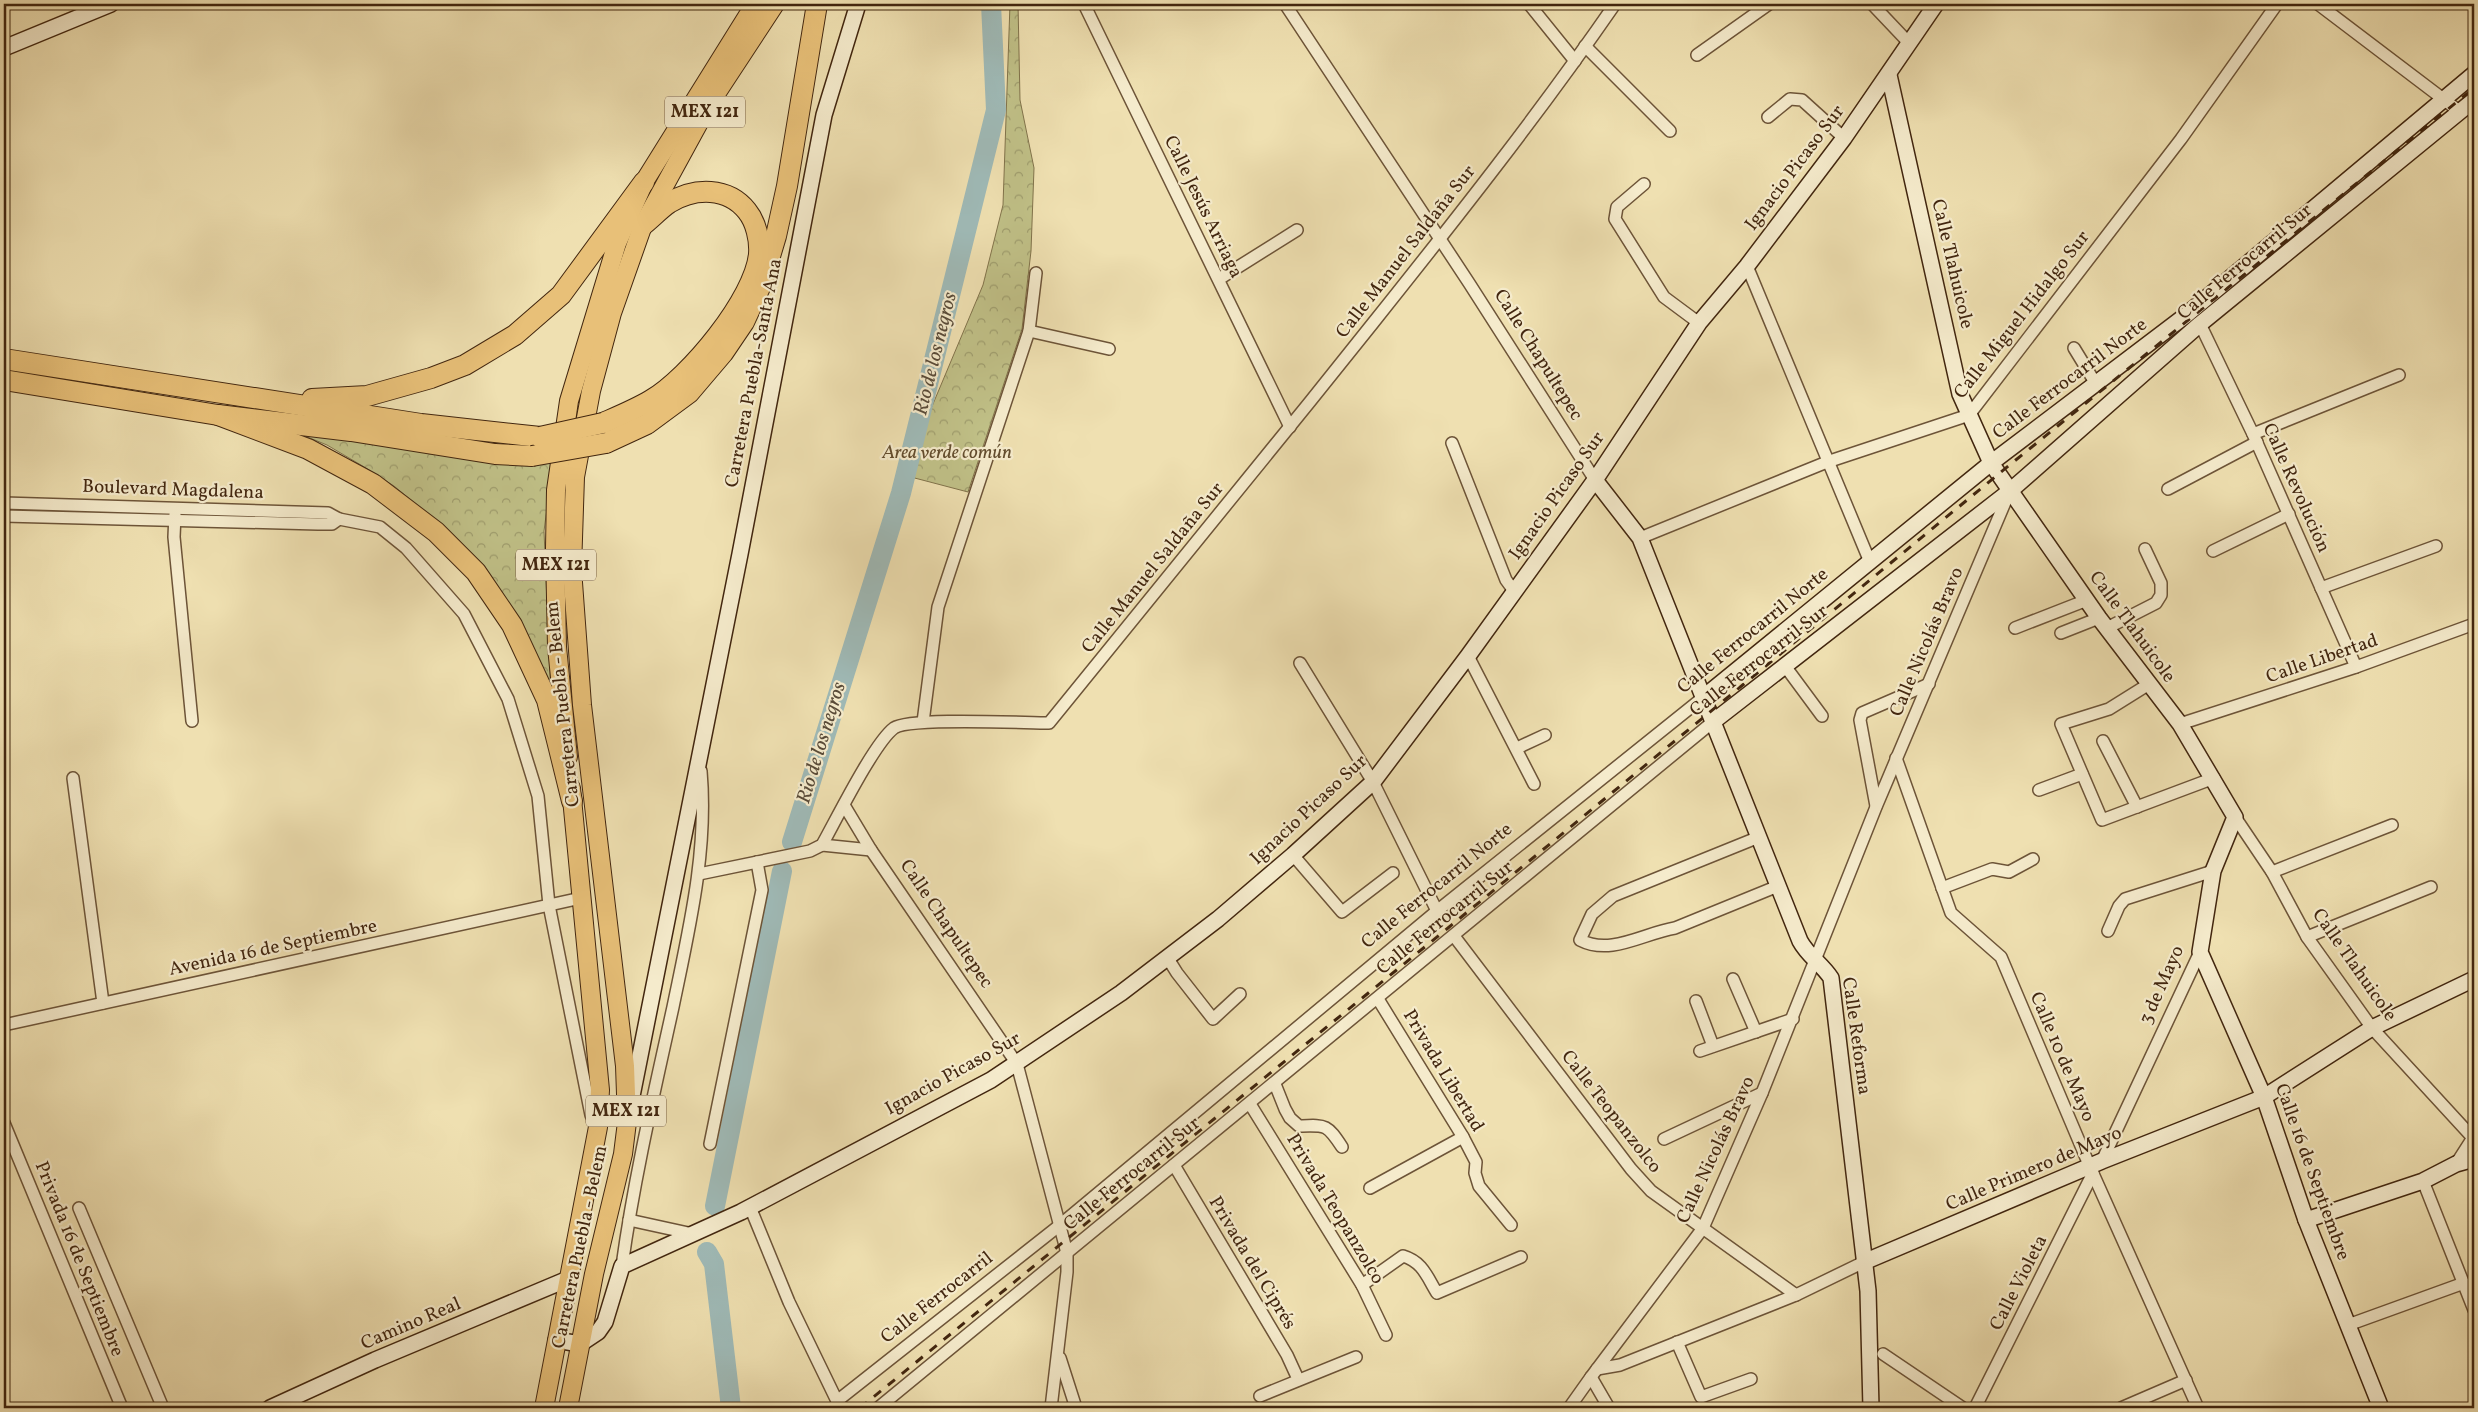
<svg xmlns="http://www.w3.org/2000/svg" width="2478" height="1412" font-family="Vollkorn,serif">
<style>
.forest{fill:url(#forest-crowns);stroke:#81734b}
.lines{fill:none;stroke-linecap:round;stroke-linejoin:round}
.river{stroke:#9fbab7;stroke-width:20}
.street-casing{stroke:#6d5438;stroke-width:14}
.secondary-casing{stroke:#42260f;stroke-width:18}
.primary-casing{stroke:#42260f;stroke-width:20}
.highway-casing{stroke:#42260f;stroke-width:22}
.street{stroke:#f5ebcc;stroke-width:11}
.secondary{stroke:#f5ebcc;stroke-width:15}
.primary{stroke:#e8c078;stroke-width:18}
.highway{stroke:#e8c078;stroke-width:20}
.rail{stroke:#42260f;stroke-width:3;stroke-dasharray:9 9;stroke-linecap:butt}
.highway-bridge-casing{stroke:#42260f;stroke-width:22;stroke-linecap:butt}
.highway-bridge{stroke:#e8c078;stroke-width:20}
.labels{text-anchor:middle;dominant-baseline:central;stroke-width:4.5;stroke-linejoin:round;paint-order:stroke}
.shield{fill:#f5ebcc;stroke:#786148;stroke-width:1}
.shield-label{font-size:18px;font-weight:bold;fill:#42260f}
.street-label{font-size:19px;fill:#42260f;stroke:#f5ebcc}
.park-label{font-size:19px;font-style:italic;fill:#624c2d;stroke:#f5ebcc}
.water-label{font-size:20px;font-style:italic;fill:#594b39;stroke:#f5ebcc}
</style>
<defs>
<pattern id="forest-crowns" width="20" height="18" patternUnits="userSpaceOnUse" patternTransform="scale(1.25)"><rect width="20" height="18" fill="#c0c087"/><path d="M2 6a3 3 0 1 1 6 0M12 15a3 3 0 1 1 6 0" fill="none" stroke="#9e9c6d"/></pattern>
</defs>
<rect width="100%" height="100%" fill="#efe0b1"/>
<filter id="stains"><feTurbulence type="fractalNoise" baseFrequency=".004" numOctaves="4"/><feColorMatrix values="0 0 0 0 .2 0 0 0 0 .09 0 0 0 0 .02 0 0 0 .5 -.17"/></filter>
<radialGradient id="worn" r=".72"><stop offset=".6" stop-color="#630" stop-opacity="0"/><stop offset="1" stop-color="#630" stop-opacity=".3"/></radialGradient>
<g class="forest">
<polygon points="1010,4 1018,4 1020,100 1034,168 1031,251 1022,329 968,492 907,476 917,442 983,285 1003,205"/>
<polygon points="300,434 553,462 544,531 551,699 440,524 394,486 366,468 327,445"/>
</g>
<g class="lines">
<g class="river">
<polyline points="792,842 901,493 996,110 991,4"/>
<polyline points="715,1206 782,871"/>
<polyline points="707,1252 714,1264 731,1408"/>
</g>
<defs>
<g id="street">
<polyline points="82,4 86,13"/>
<polyline points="1084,4 1290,427"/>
<polyline points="1285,4 1469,283 1595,480"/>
<polyline points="1529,4 1575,61"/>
<polyline points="1872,4 1909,43"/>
<polyline points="2318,4 2459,111"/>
<polyline points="1585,46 1670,131"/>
<polyline points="1697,55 1769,4"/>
<polyline points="1768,117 1790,99 1802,100 1844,138"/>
<polyline points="1644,184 1617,207 1615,219 1664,297 1699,323"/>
<polyline points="1747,266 1870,562"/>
<polyline points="1219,279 1297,230"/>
<polyline points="2200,324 2253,434 2356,667"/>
<polyline points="1029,331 1109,349"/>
<polyline points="2074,348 2096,384"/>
<polyline points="2253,434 2399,375"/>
<polyline points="1452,443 1506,580 1514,591"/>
<polyline points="2168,489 2257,442"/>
<polyline points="4,503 328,513 339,519"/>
<polyline points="175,514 174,537 192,721"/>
<polyline points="4,516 318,524 332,524 339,519 380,527 406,548 464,614 508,699 538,796 549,905 591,1115 596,1124"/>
<polyline points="1640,538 1827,462 1969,415 2181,139 2277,4"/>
<polyline points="2213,551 2289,514"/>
<polyline points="2321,588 2436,546"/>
<polyline points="2015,628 2087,600"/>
<polyline points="2107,628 2156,603 2161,595 2161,583 2145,549"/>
<polyline points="2061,633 2099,618"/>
<polyline points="1468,656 1534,784"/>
<polyline points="1300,663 1373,782 1437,911"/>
<polyline points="1785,666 1822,716"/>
<polyline points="2149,684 2109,709 2061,724 2102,820 2214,778"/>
<polyline points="923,722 938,607 1029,331 1036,273"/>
<polyline points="2180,724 2356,667 2474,624"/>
<polyline points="2103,741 2137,807"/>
<polyline points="1517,748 1545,735"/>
<polyline points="1896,758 1951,913 2001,957 2090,1167 2198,1408"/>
<polyline points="73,778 103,1003"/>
<polyline points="2039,790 2082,774"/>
<polyline points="844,805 871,850 1017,1064 1067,1253 1067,1272 1051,1408"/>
<polyline points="1876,806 1860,720 1862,713 1929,684"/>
<polyline points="2235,817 2272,872 2307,937 2372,1028 2474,1139"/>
<path d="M1759,837L1613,896L1592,914L1580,940C1611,956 1644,933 1675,928L1778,886"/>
<polyline points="822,845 871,850"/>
<polyline points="1293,855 1342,912 1393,873"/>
<polyline points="2272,872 2392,825"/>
<path d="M699,874L810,851L822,845C836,820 874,743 894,728C910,717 1023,723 1049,723C1158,590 1266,457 1373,323C1456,219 1539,114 1615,4"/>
<polyline points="1942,888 1992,869 2009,872 2033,859"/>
<polyline points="2108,931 2119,906 2125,899 2213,871"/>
<polyline points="1454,936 1631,1169 1651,1191 1796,1295"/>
<polyline points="2307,937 2431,887"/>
<polyline points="1167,957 1177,973 1213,1019 1240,994"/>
<polyline points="1733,979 1756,1032"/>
<polyline points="1378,999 1463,1137 1476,1162 1475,1173 1479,1186 1511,1225"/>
<polyline points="1696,1001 1713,1046"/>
<polyline points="4,1025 581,898"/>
<polyline points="1700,1051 1793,1019"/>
<path d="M1275,1084L1285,1109L1290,1118L1299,1126C1326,1125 1327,1124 1342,1147"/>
<polyline points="1250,1104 1362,1285 1386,1335"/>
<polyline points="4,1123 122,1408"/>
<polyline points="1664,1139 1762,1093"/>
<polyline points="710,1144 762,890 757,862"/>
<polyline points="2102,1161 2200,952"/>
<polyline points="2456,1164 2474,1136"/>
<polyline points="1174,1165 1287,1355 1298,1379"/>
<polyline points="2423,1181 2474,1310"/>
<polyline points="1370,1188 1463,1137"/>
<polyline points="750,1207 789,1302 837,1401 1060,1225 1437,911 1705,696"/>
<polyline points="79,1208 163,1408"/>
<polyline points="629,1220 693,1234"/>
<path d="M622,1266C634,1179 654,1093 673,1007C689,929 708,851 701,771"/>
<path d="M1362,1285L1403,1256C1423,1262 1427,1277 1437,1293L1521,1257"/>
<polyline points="2348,1325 2464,1283"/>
<polyline points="1677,1342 1701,1397 1751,1379"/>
<polyline points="1883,1354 1963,1408"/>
<polyline points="1060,1358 1076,1408"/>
<polyline points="1597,1369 1620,1365 1796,1295 1864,1262"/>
<polyline points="1591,1377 1609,1408"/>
<polyline points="1260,1396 1356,1357"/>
<polyline points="878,1408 1714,721"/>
<polyline points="1569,1408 1591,1377 1703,1228 1762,1093 1876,807 2009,493"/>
<polyline points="1975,1408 2093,1173"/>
<polyline points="2121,1408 2186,1380"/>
</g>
<g id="secondary">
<polyline points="4,48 111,4"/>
<polyline points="1889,75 1960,394 1991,463 2099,618 2180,724 2235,817 2213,871 2200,952 2264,1097 2306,1220 2381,1408"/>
<path d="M1595,480L1640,538L1800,941C1808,956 1822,964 1831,978L1868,1291L1871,1408"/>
<polyline points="1705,696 1991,463 2185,316 2474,74"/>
<polyline points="1714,721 2010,491 2200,324 2474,100"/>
<polyline points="631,1101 740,554 824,115 858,4"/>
<polyline points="2306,1220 2423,1181 2456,1164 2474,1159"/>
<polyline points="1864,1262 2102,1161 2264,1097 2372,1028 2474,979"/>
<polyline points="556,1340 580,1344 598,1332 605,1322 622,1266 741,1212 991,1080 1121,993 1218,919 1293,855 1373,782 1468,656 1595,480 1699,323 1747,266 1844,138 1936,4"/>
<polyline points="270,1408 375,1360 568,1279"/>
</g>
<g id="primary">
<polyline points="568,757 557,647 555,549 556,490 569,401 617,243 644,182 755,4"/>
<polyline points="544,1408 598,1127 600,1090 571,788"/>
<polyline points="568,1408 594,1274 623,1154 627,1122 625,1066 582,705 572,569 575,477 591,391 612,313 643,225 708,106 775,4"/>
</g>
<g id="highway">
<polyline points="4,359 421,424 540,437"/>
<polyline points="4,380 218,415 351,431 495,454 532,456"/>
<polyline points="312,399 367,396 431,378 465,365 515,335 561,295 644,182"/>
<polyline points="218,415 308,449 373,484 436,532 476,572 512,625 547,700 572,801"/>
<path d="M603,423C619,416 636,409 651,400C689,378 755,298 759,254C760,240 756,222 747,211C728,187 695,187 669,203C660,209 652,218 643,225"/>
<polyline points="606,443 647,424 689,393 723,353 744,322 762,283 776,236 787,186 817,4"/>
</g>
</defs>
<use href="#street" class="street-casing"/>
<use href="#secondary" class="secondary-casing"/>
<use href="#primary" class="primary-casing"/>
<use href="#highway" class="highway-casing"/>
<use href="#street" class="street"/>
<use href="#secondary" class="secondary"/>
<use href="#primary" class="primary"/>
<use href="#highway" class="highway"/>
<polyline class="rail" points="860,1408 1448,928 2001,472 2474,88"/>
<defs>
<g id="highway-bridge">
<polyline points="540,437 603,423"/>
<polyline points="532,456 606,443"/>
</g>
</defs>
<use href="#highway-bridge" class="highway-bridge-casing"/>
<use href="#highway-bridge" class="highway-bridge"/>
</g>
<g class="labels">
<g class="shield">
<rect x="665" y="96.5" width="80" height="31" rx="4"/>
<rect x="516" y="549.5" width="80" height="31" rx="4"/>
<rect x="586" y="1095.5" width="80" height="31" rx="4"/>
</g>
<g class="shield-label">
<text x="705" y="112">MEX 121</text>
<text x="556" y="565">MEX 121</text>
<text x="626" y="1111">MEX 121</text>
</g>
<g class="street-label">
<text transform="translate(1795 168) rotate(-53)">Ignacio Picaso Sur</text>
<text transform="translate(1203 207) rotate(64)">Calle Jesús Arriaga</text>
<text transform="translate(1406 252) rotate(-52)">Calle Manuel Saldaña Sur</text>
<text transform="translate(2245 262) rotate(-40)">Calle Ferrocarril Sur</text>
<text transform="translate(1952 264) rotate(77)">Calle Tlahuicole</text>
<text transform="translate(2022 315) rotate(-52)">Calle Miguel Hidalgo Sur</text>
<text transform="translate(1538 355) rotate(58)">Calle Chapultepec</text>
<text transform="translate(754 373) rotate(-79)">Carretera Puebla-Santa Ana</text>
<text transform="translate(2070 379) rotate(-37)">Calle Ferrocarril Norte</text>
<text transform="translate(2296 488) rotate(66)">Calle Revolución</text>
<text transform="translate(173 490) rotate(2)">Boulevard Magdalena</text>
<text transform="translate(1557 496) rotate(-55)">Ignacio Picaso Sur</text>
<text transform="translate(1153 568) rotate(-51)">Calle Manuel Saldaña Sur</text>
<text transform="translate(2132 627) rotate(54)">Calle Tlahuicole</text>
<text transform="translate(1753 631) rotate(-39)">Calle Ferrocarril Norte</text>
<text transform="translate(1927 642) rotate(-67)">Calle Nicolás Bravo</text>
<text transform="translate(2322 659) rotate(-19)">Calle Libertad</text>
<text transform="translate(1759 661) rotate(-38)">Calle Ferrocarril Sur</text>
<text transform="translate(563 704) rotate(-96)">Carretera Puebla - Belem</text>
<text transform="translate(1309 810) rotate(-43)">Ignacio Picaso Sur</text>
<text transform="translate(1437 886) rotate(-39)">Calle Ferrocarril Norte</text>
<text transform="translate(1445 918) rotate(-39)">Calle Ferrocarril Sur</text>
<text transform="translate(946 924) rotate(56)">Calle Chapultepec</text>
<text transform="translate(273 948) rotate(-12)">Avenida 16 de Septiembre</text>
<text transform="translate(2354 965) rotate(55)">Calle Tlahuicole</text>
<text transform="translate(2162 985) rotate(-66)">3 de Mayo</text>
<text transform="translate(1856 1036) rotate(82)">Calle Reforma</text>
<text transform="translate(2062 1057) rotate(67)">Calle 10 de Mayo</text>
<text transform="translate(1443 1071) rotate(59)">Privada Libertad</text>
<text transform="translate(953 1074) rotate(-29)">Ignacio Picaso Sur</text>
<text transform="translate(1611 1112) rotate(52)">Calle Teopanzolco</text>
<text transform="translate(1716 1150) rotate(-65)">Calle Nicolás Bravo</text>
<text transform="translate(2034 1169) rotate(-23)">Calle Primero de Mayo</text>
<text transform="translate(2312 1172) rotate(70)">Calle 16 de Septiembre</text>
<text transform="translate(1132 1174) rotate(-39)">Calle Ferrocarril Sur</text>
<text transform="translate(1335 1209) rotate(59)">Privada Teopanzolco</text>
<text transform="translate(580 1247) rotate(-78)">Carretera Puebla - Belem</text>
<text transform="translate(79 1259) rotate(68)">Privada 16 de Septiembre</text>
<text transform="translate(1252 1263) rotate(59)">Privada del Ciprés</text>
<text transform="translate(2019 1283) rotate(-63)">Calle Violeta</text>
<text transform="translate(937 1298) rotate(-38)">Calle Ferrocarril</text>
<text transform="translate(411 1324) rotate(-23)">Camino Real</text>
</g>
<g class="park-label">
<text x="947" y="453">Area verde común</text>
</g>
<g class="water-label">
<text transform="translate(936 354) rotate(-76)">Rio de los negros</text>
<text transform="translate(822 743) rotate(-73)">Rio de los negros</text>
</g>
</g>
<rect width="2478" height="1412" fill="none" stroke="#efe0b1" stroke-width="20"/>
<rect x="5" y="5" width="2468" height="1402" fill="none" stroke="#42260f" stroke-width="2.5"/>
<rect x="10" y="10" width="2458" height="1392" fill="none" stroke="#42260f"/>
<rect width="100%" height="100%" filter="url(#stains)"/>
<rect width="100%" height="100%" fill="url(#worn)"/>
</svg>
